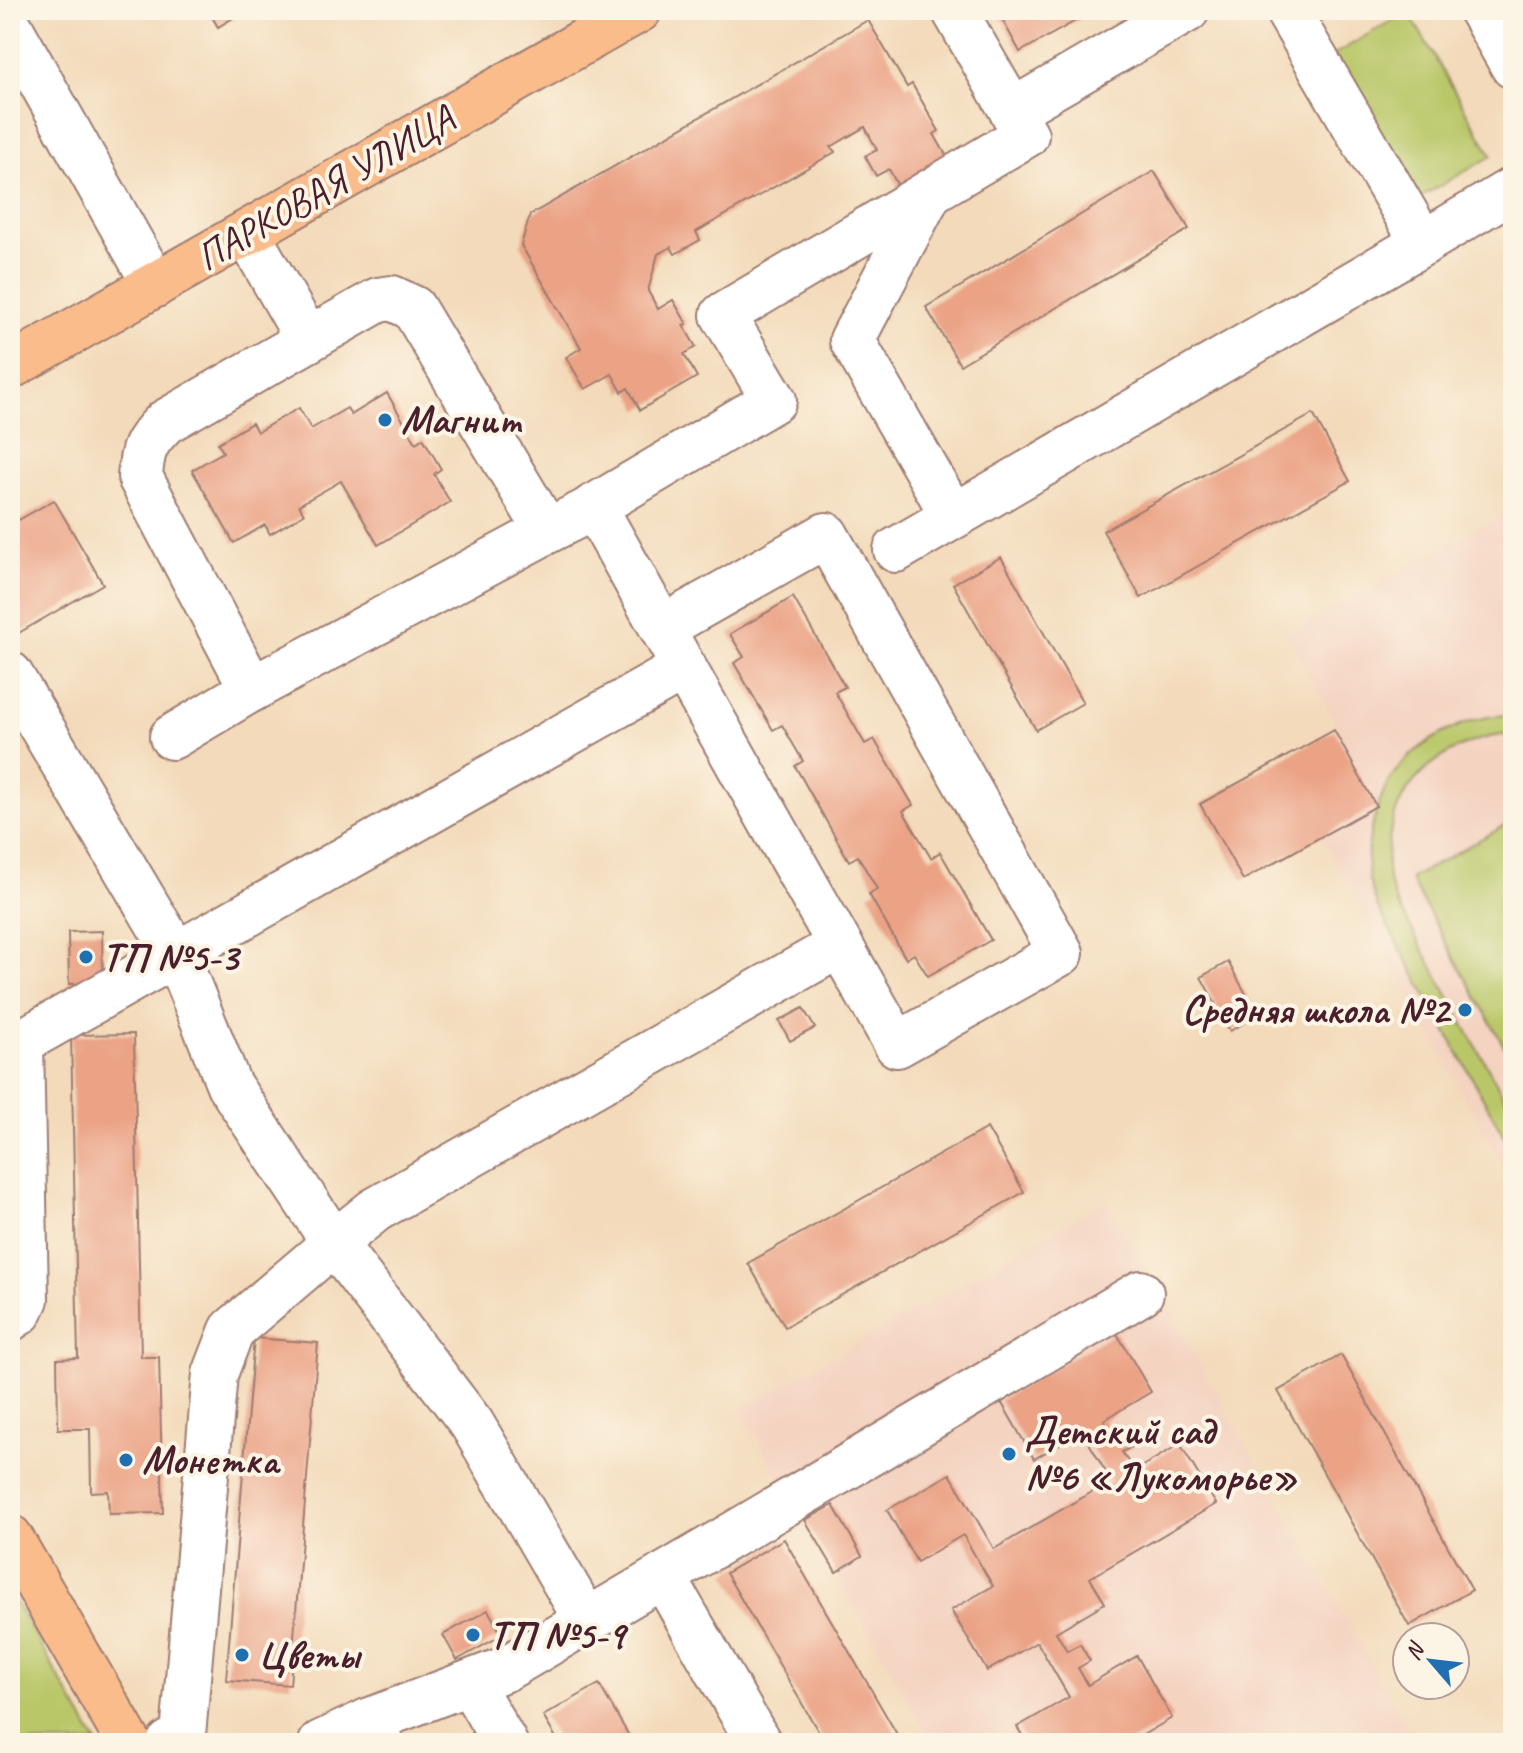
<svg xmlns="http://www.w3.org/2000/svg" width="1523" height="1753" font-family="Caveat,sans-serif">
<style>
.built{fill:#f4d3c1}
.green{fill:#bac769;stroke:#82734a;stroke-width:2}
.building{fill:#eba285}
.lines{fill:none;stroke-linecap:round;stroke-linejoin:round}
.minor-casing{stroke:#9e7c72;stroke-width:48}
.major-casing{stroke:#9e7c72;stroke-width:48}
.minor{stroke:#fff;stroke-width:44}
.major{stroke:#fabc8b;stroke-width:44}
.poi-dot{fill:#1f6fb2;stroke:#fcf5e5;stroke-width:3}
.labels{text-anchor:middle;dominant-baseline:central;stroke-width:8;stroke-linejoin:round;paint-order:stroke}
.street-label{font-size:40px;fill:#4a1f2b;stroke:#fcf5e5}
.poi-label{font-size:40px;font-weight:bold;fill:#4a1f2b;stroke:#fcf5e5;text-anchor:start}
</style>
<rect width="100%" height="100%" fill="#fcf5e5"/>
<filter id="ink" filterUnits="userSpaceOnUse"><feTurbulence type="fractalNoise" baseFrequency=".0125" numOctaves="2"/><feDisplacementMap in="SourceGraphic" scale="16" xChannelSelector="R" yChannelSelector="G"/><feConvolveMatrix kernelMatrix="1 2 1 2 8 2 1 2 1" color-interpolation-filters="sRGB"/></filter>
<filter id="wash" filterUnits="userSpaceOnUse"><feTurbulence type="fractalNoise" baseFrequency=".006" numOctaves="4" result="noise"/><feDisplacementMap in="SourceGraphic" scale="32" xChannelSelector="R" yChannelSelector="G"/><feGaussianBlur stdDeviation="1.8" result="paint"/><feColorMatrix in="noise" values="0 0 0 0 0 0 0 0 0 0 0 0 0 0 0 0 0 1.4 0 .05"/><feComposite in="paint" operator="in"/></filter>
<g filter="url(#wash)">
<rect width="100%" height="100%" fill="#f3daba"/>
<g class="built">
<polygon points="1513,509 1513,1184 1321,837 1376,806 1334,730 1338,727 1286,634"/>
<polygon points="1107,1201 1417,1743 932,1743 740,1409"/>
</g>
<g class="green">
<polygon points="1408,11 1492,156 1412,202 1328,58"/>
<path d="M1513,715V734C1453,737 1396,778 1389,840C1387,852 1386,865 1388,877C1390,885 1393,893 1396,901L1513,1113V1152L1378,908C1375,899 1371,889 1369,879C1366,861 1368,841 1373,824C1376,810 1381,796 1388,783C1407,749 1451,724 1488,717C1496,715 1505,716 1513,715Z"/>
<polygon points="1513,821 1513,1062 1410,879"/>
<polygon points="10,1593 97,1743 10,1743"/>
</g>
<g id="blocks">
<g class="building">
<polygon points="208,10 246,10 218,27"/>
<polygon points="997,10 1095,10 1020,52"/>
<polygon points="868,20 907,87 912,84 939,131 934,134 947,157 898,186 889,169 876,176 865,156 877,150 865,127 831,147 835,152 696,232 700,240 675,254 671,247 658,254 648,291 658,309 673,300 687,324 683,325 696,347 684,354 697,377 640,410 628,388 622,392 612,374 585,389 566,357 581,348 521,245 530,215"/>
<polygon points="1154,171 1189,229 960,365 926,307"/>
<polygon points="387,393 416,443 423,438 441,469 434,474 450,502 378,545 341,481 299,505 304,514 270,534 265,525 234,543 192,470 223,452 218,443 252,423 257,432 299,408 311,429 347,408 351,415"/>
<polygon points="1313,414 1350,481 1141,598 1103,531"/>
<polygon points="54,500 103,584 17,634 10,622 10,525"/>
<polygon points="1001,557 1083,703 1036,730 953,584"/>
<polygon points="793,597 845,687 835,692 865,744 874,739 913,805 903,811 931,858 940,852 991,940 928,976 914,954 906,959 869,894 877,889 858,856 849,861 795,766 803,761 782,725 773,730 734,663 744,657 730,634"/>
<polygon points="1334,730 1376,806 1243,880 1200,804"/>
<polygon points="102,931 103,983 69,984 68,932"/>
<polygon points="1228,962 1258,1015 1230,1031 1201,977"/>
<polygon points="803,1008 815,1028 790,1041 779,1021"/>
<polygon points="134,1034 141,1357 159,1357 163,1513 109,1514 108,1491 91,1492 90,1429 58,1429 57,1359 78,1358 71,1035"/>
<polygon points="987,1128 1024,1192 785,1327 748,1263"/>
<polygon points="1116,1332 1151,1392 1104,1420 1112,1435 1124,1428 1135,1445 1122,1452 1134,1471 1180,1444 1216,1504 1090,1578 1105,1603 1056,1632 1067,1651 1080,1644 1090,1661 1078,1668 1088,1685 1137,1656 1172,1718 1129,1743 1027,1743 1017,1727 1069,1697 1037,1642 987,1671 951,1610 993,1586 963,1535 917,1562 887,1510 950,1474 994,1549 1111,1481 1082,1431 1034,1459 1000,1400"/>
<polygon points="254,1338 318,1343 290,1685 226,1680"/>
<polygon points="1341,1355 1472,1590 1409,1626 1278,1391"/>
<polygon points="833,1505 862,1556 836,1572 805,1520"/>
<polygon points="784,1539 902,1743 825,1743 726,1573"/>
<polygon points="488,1610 502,1635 457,1660 443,1635"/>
<polygon points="599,1684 633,1743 559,1743 543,1716"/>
</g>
</g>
</g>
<g filter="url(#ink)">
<use href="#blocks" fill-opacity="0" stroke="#9e7c72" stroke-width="2"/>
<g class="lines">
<defs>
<g id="minor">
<polyline points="954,10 1012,111 1187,10"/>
<polyline points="1287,10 1423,243 1513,189"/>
<polyline points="1481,10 1513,66"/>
<polyline points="10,27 155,285"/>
<polyline points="930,192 852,340 953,516"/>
<polyline points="247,233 308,340 378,300 392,298 413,308 547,531 585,512 774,400 723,315 1026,135 1012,111"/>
<polyline points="594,506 662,628"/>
<polyline points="896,550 1423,243"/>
<polyline points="684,668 662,628 826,535 1061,953 897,1045 840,945"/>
<polyline points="10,674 176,954 229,1085 334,1243 232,1330 215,1374 183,1735 169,1743"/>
<path d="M252,689L140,477C142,449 145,442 165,422L308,340"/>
<polyline points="172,737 252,689 547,531"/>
<polyline points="10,1319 20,1312 26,1299 21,1042 684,668 840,945 375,1210 334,1243 472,1424 587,1621"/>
<polyline points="663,1576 1141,1293"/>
<polyline points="470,1683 505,1743"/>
<polyline points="321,1743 368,1721"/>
<polyline points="381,1743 368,1721 505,1669 663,1576 759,1743"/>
</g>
<g id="major">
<polyline points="10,367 639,10"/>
<polyline points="10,1537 129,1743"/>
</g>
</defs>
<use href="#minor" class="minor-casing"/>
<use href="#major" class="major-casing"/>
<use href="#minor" class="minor"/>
<use href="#major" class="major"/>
</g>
</g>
<g class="poi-dot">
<circle cx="385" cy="420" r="8"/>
<circle cx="86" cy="957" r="8"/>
<circle cx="1465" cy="1010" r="8"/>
<circle cx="1009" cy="1454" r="8"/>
<circle cx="126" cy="1460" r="8"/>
<circle cx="473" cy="1635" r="8"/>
<circle cx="242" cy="1655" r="8"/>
</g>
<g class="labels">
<g class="street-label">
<text transform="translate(325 188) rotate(-30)">ПАРКОВАЯ УЛИЦА</text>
</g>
<g class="poi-label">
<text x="401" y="420">Магнит</text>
<text x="102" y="957">ТП №5-3</text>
<text x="1449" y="1010" text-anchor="end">Средняя школа №2</text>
<text x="1025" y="1431">Детский сад<tspan x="1025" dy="46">№6 «Лукоморье»</tspan></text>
<text x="142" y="1460">Монетка</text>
<text x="489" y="1635">ТП №5-9</text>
<text x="258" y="1655">Цветы</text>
</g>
</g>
<rect width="1523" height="1753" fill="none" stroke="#fcf5e5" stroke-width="40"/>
<g transform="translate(1431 1661) rotate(298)"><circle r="38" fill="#fcf5e5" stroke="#b59f9b" stroke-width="2"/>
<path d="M0-6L14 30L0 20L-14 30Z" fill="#1f6fb2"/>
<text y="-12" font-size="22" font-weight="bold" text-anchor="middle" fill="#4a1f2b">N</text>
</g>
</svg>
